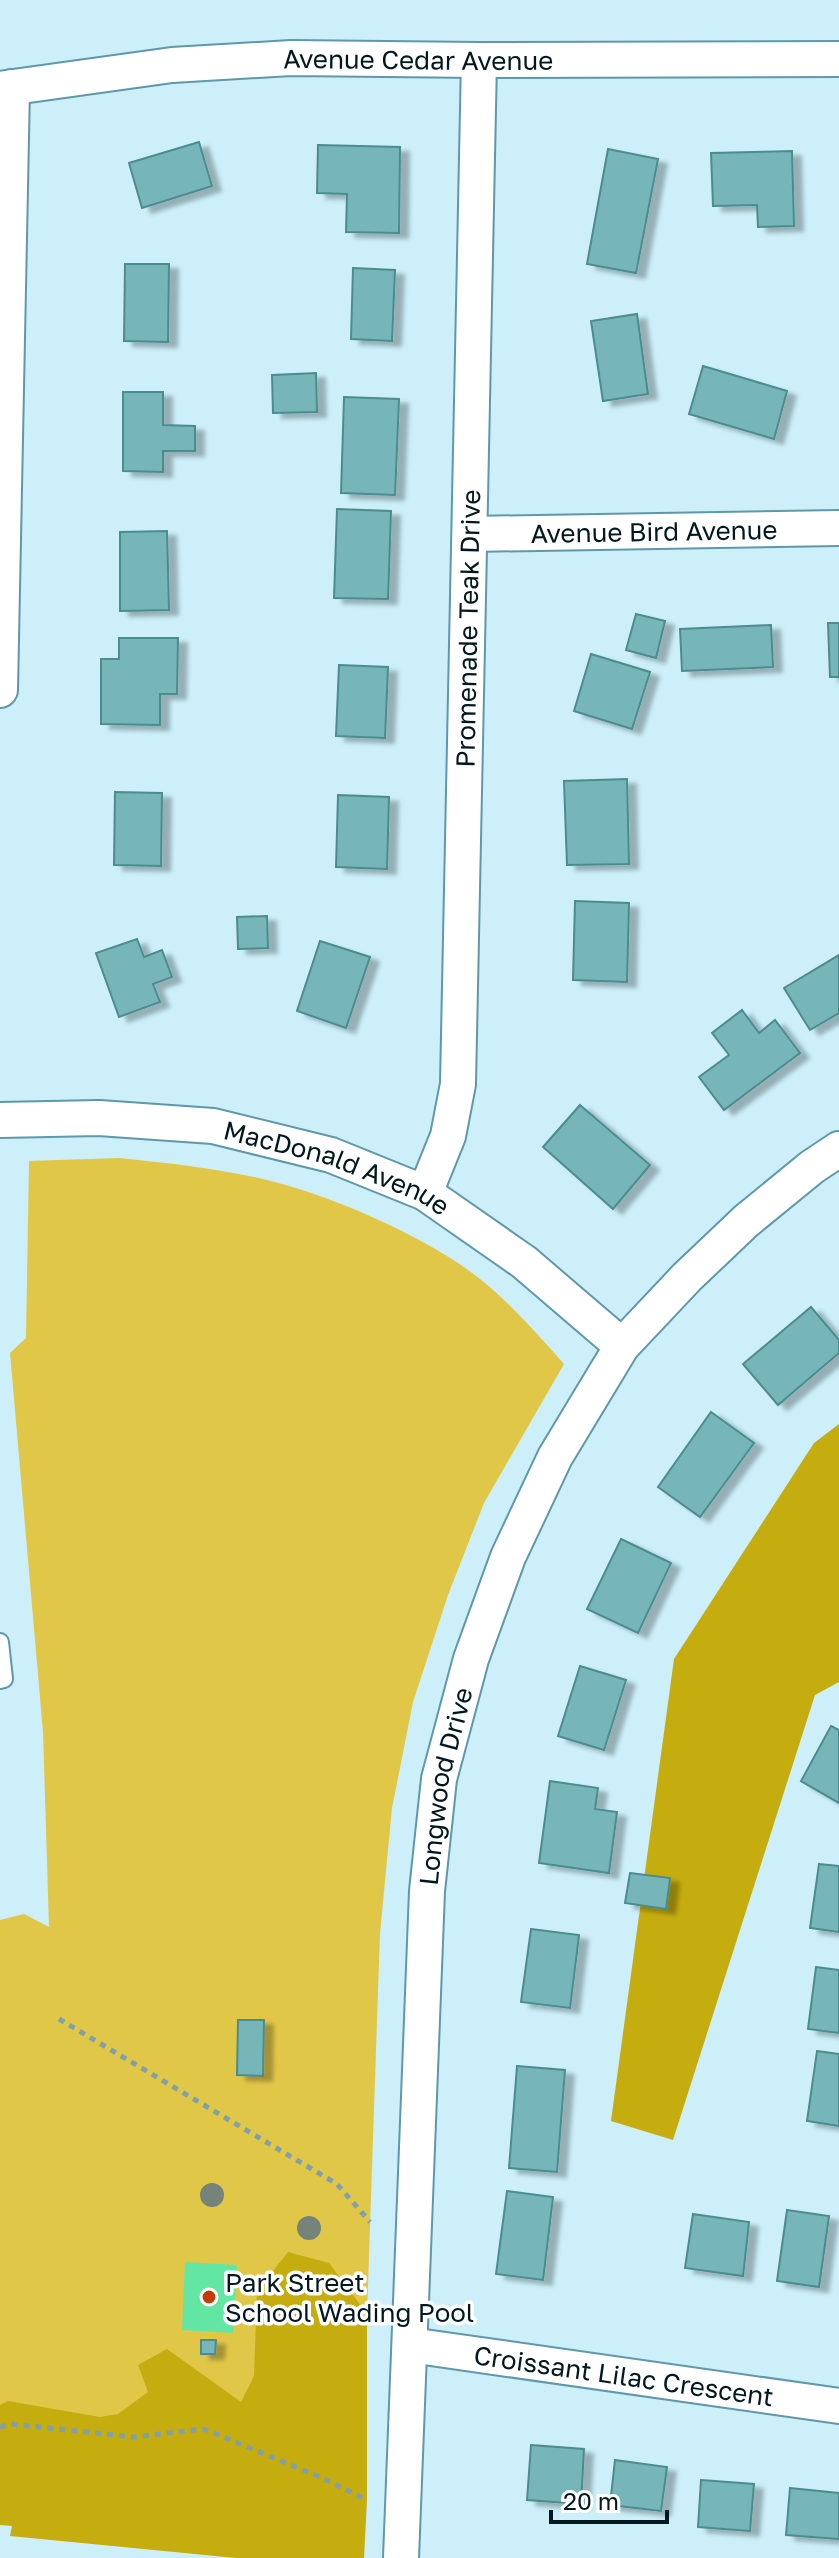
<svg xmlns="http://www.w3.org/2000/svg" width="839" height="2558" font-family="'Golos Text',sans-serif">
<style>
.green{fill:#e0c747}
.forest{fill:#c5ac0f}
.water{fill:#63e6a3}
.building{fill:#76b6b8;stroke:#4c8c8e;stroke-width:2;filter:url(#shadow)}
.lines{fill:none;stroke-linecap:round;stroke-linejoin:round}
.lane-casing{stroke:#5e98a9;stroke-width:20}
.street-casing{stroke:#5e98a9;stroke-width:38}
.path{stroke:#81a0a9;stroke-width:5;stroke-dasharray:6 6;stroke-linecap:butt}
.lane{stroke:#fff;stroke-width:16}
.street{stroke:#fff;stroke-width:34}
.tree{fill:#75837b}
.poi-dot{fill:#c43d00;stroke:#fff;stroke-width:3}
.labels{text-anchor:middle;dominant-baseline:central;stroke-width:7;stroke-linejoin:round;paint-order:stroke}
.street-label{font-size:26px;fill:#01181f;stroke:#fff}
.poi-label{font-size:26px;fill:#01181f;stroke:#fff;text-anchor:start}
</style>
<defs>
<filter id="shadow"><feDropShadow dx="9" dy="5" stdDeviation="2" flood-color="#0004"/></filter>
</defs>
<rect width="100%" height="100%" fill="#cceff9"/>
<path class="green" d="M119,1158C167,1163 215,1168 263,1179C326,1194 405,1228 458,1263C499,1290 532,1328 564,1364L484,1503L448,1595L413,1702L392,1808L380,1933L367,2314V2500L0,2427V1920L24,1914L49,1927L43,1732L10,1353L26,1338L29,1161Z"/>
<g class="forest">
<polygon points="839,1424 839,1682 815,1695 673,2140 611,2121 674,1659 814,1443"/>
<polygon points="288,2252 329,2263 367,2314 367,2500 364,2558 236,2558 10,2536 12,2526 0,2525 0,2405 8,2401 100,2417 118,2414 148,2392 138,2365 167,2349 241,2402 254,2376 257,2291"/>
</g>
<polygon class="water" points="185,2262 237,2265 233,2333 182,2330"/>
<g class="building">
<polygon points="199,142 212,186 142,208 129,163"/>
<polygon points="318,145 400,147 399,233 346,232 347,194 317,193"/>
<polygon points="608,149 658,159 636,273 587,264"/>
<polygon points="792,151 794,226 758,227 757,205 713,206 711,153"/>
<polygon points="125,264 169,264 168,342 124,341"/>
<polygon points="353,268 395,270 392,341 351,339"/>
<polygon points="637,314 648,394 603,401 591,321"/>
<polygon points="703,366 787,391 774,439 689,414"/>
<polygon points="316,373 317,412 273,413 272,375"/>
<polygon points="123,392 163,392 163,425 195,426 195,451 163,451 163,472 123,471"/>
<polygon points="344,397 399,399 395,495 341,493"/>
<polygon points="337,509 391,511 388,599 334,598"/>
<polygon points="167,531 169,610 120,611 120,532"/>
<polygon points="636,614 665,621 656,658 626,650"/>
<polygon points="828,623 839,623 839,677 830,677"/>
<polygon points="771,625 773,667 682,671 680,629"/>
<polygon points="119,638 178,638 177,694 160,694 160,725 101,724 101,659 119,659"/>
<polygon points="591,654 650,672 632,729 574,711"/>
<polygon points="339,665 388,667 385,738 336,736"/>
<polygon points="627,779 629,864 567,865 564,781"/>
<polygon points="115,792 162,793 161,866 114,865"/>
<polygon points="338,795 389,797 387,869 336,867"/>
<polygon points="575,901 629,903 627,982 573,980"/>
<polygon points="267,916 268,948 238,949 237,917"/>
<polygon points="137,939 144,957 162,950 172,977 153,984 160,1002 119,1017 96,953"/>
<polygon points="320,941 370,957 346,1028 297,1011"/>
<polygon points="839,955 839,1013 810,1030 784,988"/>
<polygon points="742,1010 759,1033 775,1020 800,1053 724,1110 699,1077 729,1055 712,1033"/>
<polygon points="580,1105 650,1165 613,1209 543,1147"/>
<polygon points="811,1307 839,1340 839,1353 778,1405 743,1364"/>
<polygon points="711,1412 754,1443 700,1517 658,1487"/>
<polygon points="621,1539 671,1563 638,1633 587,1609"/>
<polygon points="580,1666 626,1680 604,1750 558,1736"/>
<polygon points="831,1726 839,1730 839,1803 801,1781"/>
<polygon points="550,1781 598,1788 595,1809 617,1812 609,1873 539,1863"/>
<polygon points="819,1864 839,1866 839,1932 810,1928"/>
<polygon points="630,1873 670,1878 666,1909 625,1903"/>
<polygon points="531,1929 579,1935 570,2008 521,2002"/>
<polygon points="816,1967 839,1970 839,2033 808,2029"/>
<polygon points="238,2020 264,2020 263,2076 237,2075"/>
<polygon points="817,2051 839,2054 839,2126 807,2121"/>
<polygon points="517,2066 565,2070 557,2172 509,2168"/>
<polygon points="507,2191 553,2197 543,2280 496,2274"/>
<polygon points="787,2210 829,2216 819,2287 777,2281"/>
<polygon points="693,2214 749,2222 743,2276 685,2268"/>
<polygon points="201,2340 216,2340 215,2354 201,2354"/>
<polygon points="531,2445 584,2449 581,2504 527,2500"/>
<polygon points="615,2460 667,2467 661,2511 610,2505"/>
<polygon points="701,2480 754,2484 750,2531 698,2527"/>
<polygon points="790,2488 839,2493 839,2539 786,2535"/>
</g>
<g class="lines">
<defs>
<polyline id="lane" points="0,1642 4,1679 0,1680"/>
<g id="street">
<path id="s1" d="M0,89L172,65L291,58L479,60L839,59"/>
<path id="s2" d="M470,534L839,528"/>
<polyline points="0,690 12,87"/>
<path id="s3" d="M0,1120L99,1118L213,1126L331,1155L425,1193L524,1262L622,1346"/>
<path id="s4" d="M425,1193L448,1136L458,1084L479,60"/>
<path id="s5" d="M410,2345L839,2406"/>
<path id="s6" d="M401,2558L427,1891L439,1779L471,1659L508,1557L555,1457L622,1346L687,1277L746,1221L812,1167L839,1149"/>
</g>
</defs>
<use href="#lane" class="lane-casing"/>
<use href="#street" class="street-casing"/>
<g class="path">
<polyline points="59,2019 337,2184 370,2222"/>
<polyline points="0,2427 11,2424 134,2437 204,2429 320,2477 367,2500"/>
</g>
<use href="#lane" class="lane"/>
<use href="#street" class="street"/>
</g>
<g class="tree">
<circle cx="212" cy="2195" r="12"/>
<circle cx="309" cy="2228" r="12"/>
</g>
<circle class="poi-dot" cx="209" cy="2297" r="8"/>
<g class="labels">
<g class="street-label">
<text stroke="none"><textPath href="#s1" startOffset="420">Avenue Cedar Avenue</textPath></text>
<text stroke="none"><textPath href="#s2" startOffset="184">Avenue Bird Avenue</textPath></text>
<text stroke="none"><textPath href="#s4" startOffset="570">Promenade Teak Drive</textPath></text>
<text stroke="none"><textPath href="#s3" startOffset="344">MacDonald Avenue</textPath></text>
<text stroke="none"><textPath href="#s6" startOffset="774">Longwood Drive</textPath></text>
<text stroke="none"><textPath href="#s5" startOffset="216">Croissant Lilac Crescent</textPath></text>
</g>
<g class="poi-label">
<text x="225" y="2282">Park Street<tspan x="225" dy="30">School Wading Pool</tspan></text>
</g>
</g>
<path d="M551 2510v12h116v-12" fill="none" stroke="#01181f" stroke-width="4"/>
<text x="563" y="2510" font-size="24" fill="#01181f" stroke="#ffffff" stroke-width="6" paint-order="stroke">20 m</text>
</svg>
